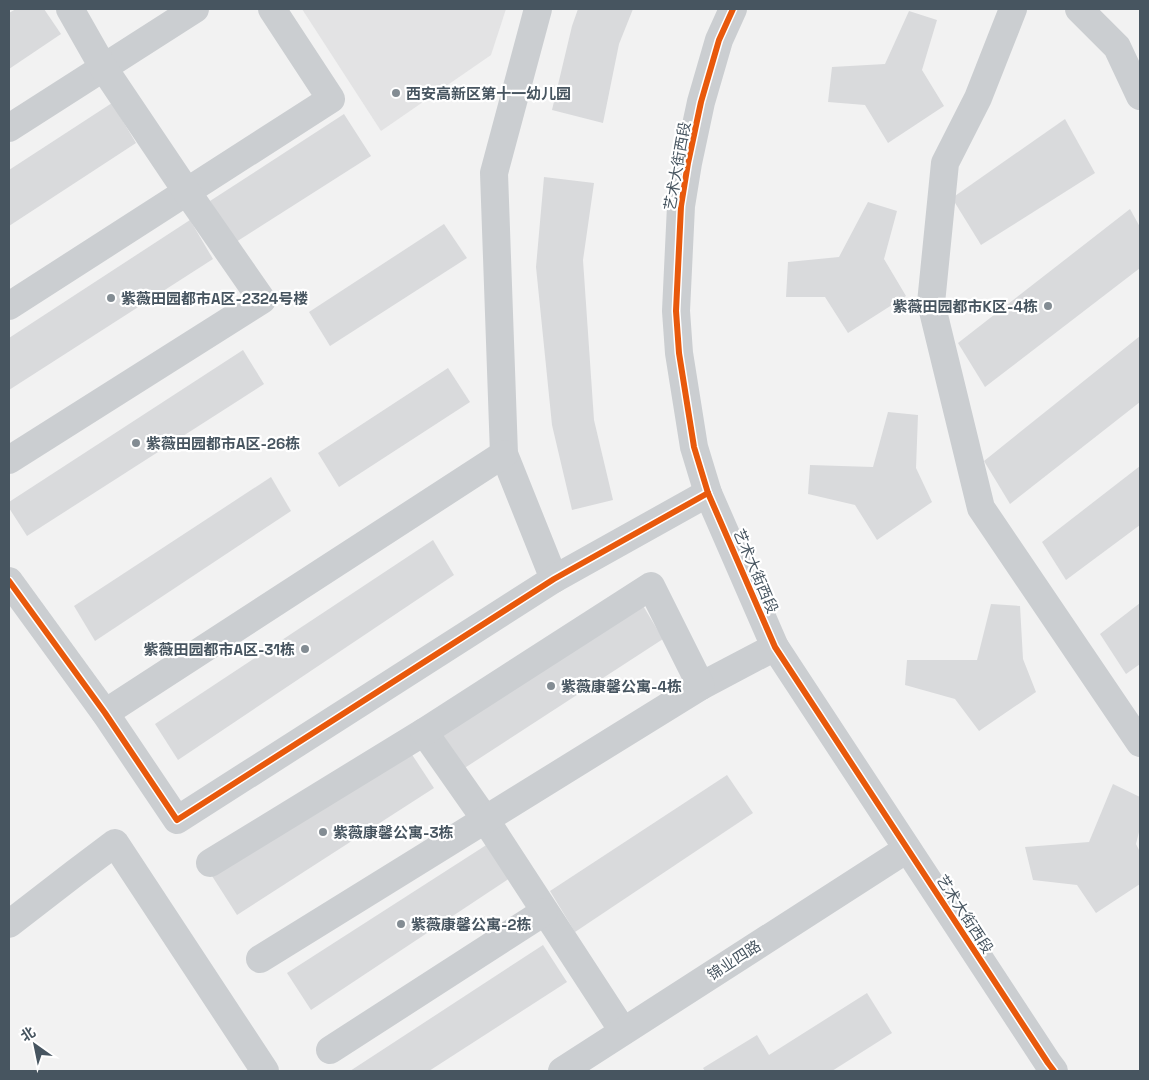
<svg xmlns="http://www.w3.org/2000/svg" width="1149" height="1080" font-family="'Space Grotesk','Noto Sans SC',sans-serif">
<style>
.education{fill:#e3e3e4}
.building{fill:#d9dadc}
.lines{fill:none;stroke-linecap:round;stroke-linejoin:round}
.minor{stroke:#cbced1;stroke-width:28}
.cycleway-casing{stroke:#fff;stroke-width:9}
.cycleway{stroke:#e8590c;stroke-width:6}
.poi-dot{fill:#838c93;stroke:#fff;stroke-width:2}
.labels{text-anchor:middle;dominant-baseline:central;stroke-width:4.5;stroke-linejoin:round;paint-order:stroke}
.poi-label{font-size:15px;font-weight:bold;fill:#475560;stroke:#fff;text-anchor:start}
.street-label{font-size:15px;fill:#475560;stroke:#fff}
</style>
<rect width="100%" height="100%" fill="#f2f2f2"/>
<polygon class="education" points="302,9 506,9 491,55 381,131"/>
<g class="building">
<polygon points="16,9 44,9 61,34 9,69 9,13"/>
<polygon points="578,9 633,9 619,44 603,123 552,110 572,26"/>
<polygon points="909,11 937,20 922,70 944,106 888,143 865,105 828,102 832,67 885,64"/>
<polygon points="112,103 136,143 9,226 9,170"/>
<polygon points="344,114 371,156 236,242 210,201"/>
<polygon points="1065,119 1095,173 981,245 952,198"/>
<polygon points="544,177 594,183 583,260 594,420 613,500 572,510 552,425 536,267"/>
<polygon points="868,202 897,211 884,259 906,296 848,333 825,297 786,297 788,262 839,257"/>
<polygon points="1130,209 1140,227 1140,268 985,387 958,343"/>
<polygon points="190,220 213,259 9,390 9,338"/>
<polygon points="444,224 467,258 330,346 309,312"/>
<polygon points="1140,336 1140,402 1010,504 984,461"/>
<polygon points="243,350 264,384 27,536 9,508 9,502"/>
<polygon points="448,368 470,402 339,487 318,453"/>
<polygon points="888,412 918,415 916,468 932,502 877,540 855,505 808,494 810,465 873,467"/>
<polygon points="1140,466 1140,525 1066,580 1042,542"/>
<polygon points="271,477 291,511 95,641 74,606"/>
<polygon points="433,540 454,575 178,760 155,724"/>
<polygon points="1140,603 1140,664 1126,674 1100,634"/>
<polygon points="642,604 663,639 460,771 436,734"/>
<polygon points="991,604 1020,606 1023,659 1036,692 979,731 955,699 905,685 907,660 977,660"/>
<polygon points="409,750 434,788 237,915 212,876"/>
<polygon points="727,775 753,813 575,932 550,891"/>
<polygon points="1113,784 1140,797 1140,828 1136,844 1140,852 1140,884 1096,913 1077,885 1033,880 1025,847 1089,842"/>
<polygon points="491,842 513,876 311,1010 287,973"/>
<polygon points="543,945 567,982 429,1071 350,1071"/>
<polygon points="867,993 892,1033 832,1071 705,1071 703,1068 757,1035 769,1055"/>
</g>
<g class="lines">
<g class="minor">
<polyline points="538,9 494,173 504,454 554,579"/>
<polyline points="733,9 719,40 701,102 688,163 681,206 676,311 679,353 694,447 708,493 775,647 1048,1063 1054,1071"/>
<polyline points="1013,9 978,98 945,163 931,303 981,508 1140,743"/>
<polyline points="1079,9 1117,47 1140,96"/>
<polyline points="9,128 195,9"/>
<polyline points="9,306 331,99 272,9"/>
<polyline points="9,460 262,300 187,192 103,67 70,9"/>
<polyline points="9,581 105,713 177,820 554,579 708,493"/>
<polyline points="701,686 775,647"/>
<polyline points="105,713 504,454"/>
<polyline points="210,863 424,732 485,819 623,1031"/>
<polyline points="9,924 75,873 115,843 265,1071"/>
<polyline points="260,959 701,686 651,586 424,732"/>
<polyline points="330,1050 544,912"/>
<polyline points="562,1071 907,849"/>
</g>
<defs>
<g id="cycleway">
<polyline points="733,9 719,40 701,102 688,163 681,206 676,311 679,353 694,447 708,493 775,647 1048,1063 1054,1071"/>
<polyline points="9,581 105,713 177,820 554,579 708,493"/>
</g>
</defs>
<use href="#cycleway" class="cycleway-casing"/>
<use href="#cycleway" class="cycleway"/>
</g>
<g class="poi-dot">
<circle cx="396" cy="93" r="5"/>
<circle cx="111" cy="298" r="5"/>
<circle cx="1048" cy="306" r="5"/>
<circle cx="136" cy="443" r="5"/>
<circle cx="305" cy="649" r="5"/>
<circle cx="551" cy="686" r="5"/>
<circle cx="323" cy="832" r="5"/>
<circle cx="401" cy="924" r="5"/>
</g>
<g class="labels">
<g class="poi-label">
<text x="406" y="93">西安高新区第十一幼儿园</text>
<text x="121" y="298">紫薇田园都市A区-2324号楼</text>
<text x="1038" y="306" text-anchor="end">紫薇田园都市K区-4栋</text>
<text x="146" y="443">紫薇田园都市A区-26栋</text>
<text x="295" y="649" text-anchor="end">紫薇田园都市A区-31栋</text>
<text x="561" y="686">紫薇康馨公寓-4栋</text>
<text x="333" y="832">紫薇康馨公寓-3栋</text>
<text x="411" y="924">紫薇康馨公寓-2栋</text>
</g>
<g class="street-label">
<text transform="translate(677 166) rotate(-80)">艺术大街西段</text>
<text transform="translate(756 571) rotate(67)">艺术大街西段</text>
<text transform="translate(965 914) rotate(57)">艺术大街西段</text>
<text transform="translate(734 960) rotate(-33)">锦业四路</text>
</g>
</g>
<rect width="1149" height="1080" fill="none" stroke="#475560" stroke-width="20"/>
<g transform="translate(35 1045) rotate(327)" stroke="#ffffff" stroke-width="4" paint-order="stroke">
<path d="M0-4L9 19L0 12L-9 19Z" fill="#475560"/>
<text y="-8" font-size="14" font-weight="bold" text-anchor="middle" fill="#475560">北</text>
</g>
</svg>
